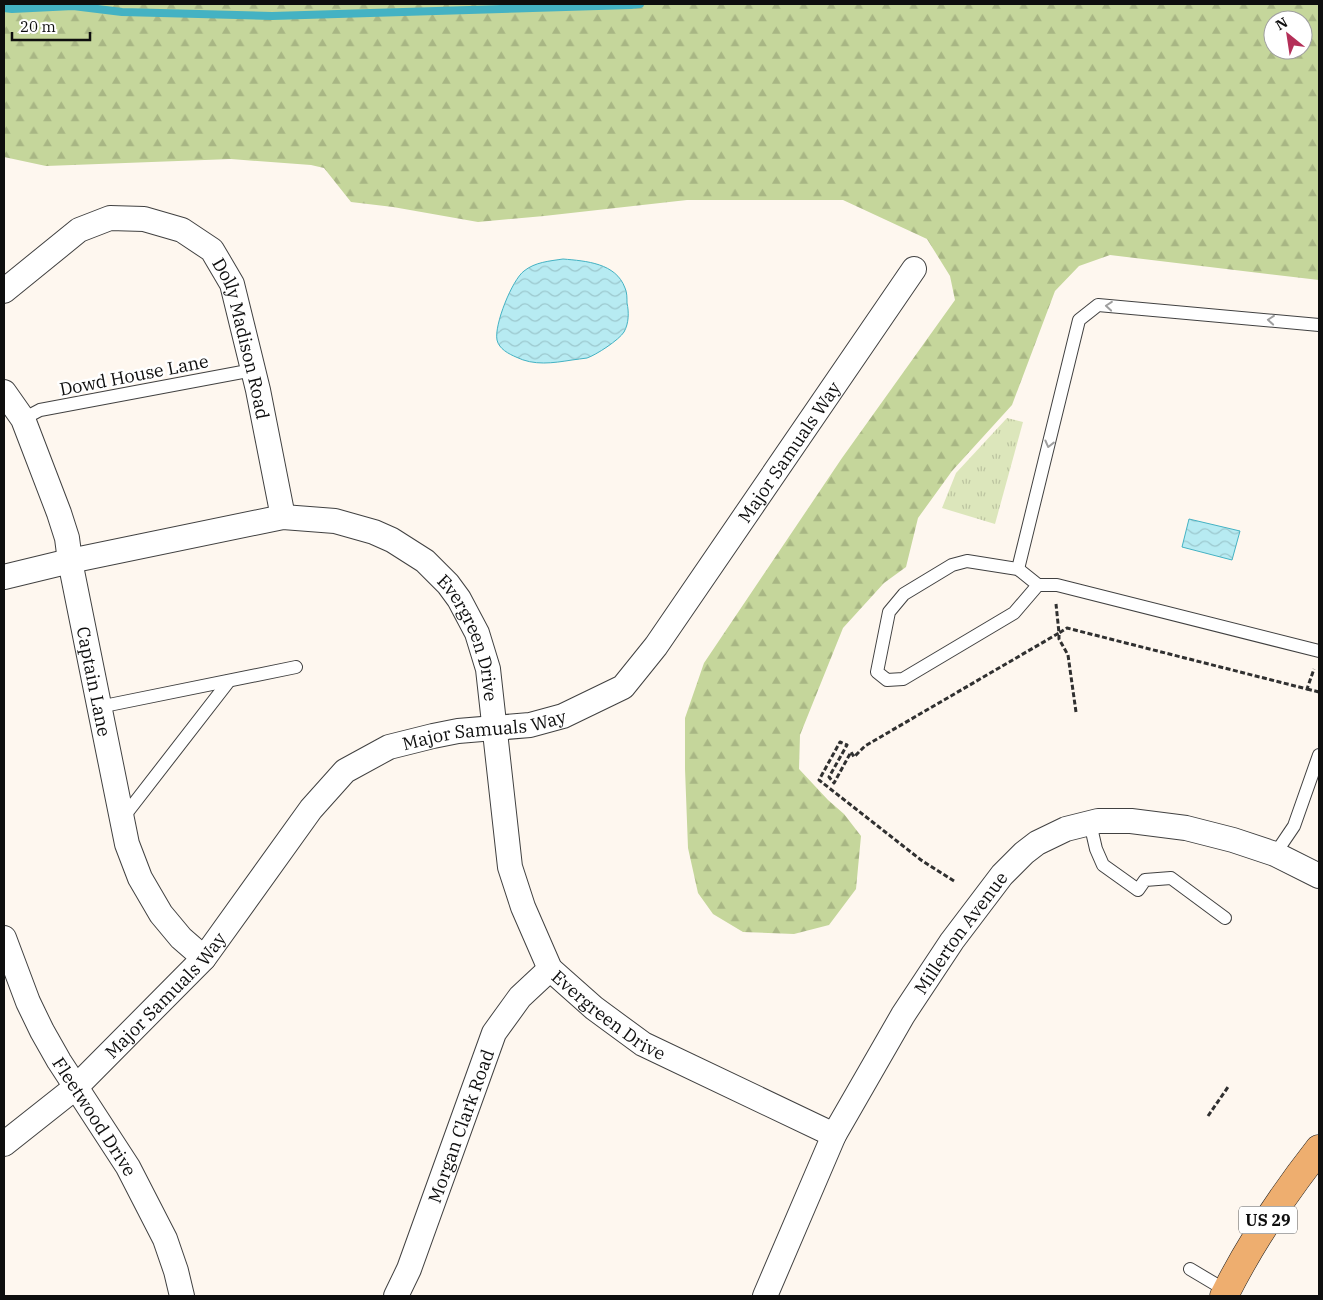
<svg xmlns="http://www.w3.org/2000/svg" width="1323" height="1300" font-family="'IBM Plex Serif',serif">
<style>
.forest{fill:url(#forest-firs);fill-rule:evenodd}
.park{fill:url(#park-tufts)}
.water{fill:url(#water-waves);stroke:#44b2c3}
.lines{fill:none;stroke-linecap:round;stroke-linejoin:round}
.stream{stroke:#44b2c3;stroke-width:8}
.lane-casing{stroke:#414141;stroke-width:14}
.street-casing{stroke:#414141;stroke-width:26}
.primary-casing{stroke:#1f1f1f;stroke-width:29}
.path{stroke:#303030;stroke-width:3;stroke-dasharray:5 2.5;stroke-linecap:butt}
.lane{stroke:#fff;stroke-width:12}
.street{stroke:#fff;stroke-width:24}
.primary{stroke:#eeae6f;stroke-width:28}
.oneway{stroke:#9f9f9f}
.labels{text-anchor:middle;dominant-baseline:central;stroke-width:5;stroke-linejoin:round;paint-order:stroke}
.shield{fill:#fff;stroke:#565656;stroke-width:1}
.shield-label{font-size:16px;font-weight:bold;fill:#0e0e0e}
.street-label{font-size:18px;fill:#0e0e0e;stroke:#fff}
</style>
<defs>
<pattern id="forest-firs" width="22" height="20" patternUnits="userSpaceOnUse" patternTransform="scale(1.25)"><rect width="22" height="20" fill="#c5d69b"/><path d="M5 1l3.5 6h-7zM16 11l3.5 6h-7z" fill="#a8b684"/></pattern>
<pattern id="park-tufts" width="24" height="20" patternUnits="userSpaceOnUse" patternTransform="scale(1.25)"><rect width="24" height="20" fill="#dce6bb"/><path d="M3 7l-1-3M5 7V3M7 7l1-3M15 17l-1-3M17 17v-4M19 17l1-3" fill="none" stroke="#bcc4a0"/></pattern>
<pattern id="water-waves" width="16" height="10" patternUnits="userSpaceOnUse" patternTransform="scale(1.25)"><rect width="16" height="10" fill="#b7ebf2"/><path d="M0 5q4-4 8 0t8 0" fill="none" stroke="#9cc8ce"/></pattern>
</defs>
<rect width="100%" height="100%" fill="#fef7ef"/>
<path class="forest" d="M4,4H1319V280L1110,255L1079,266L1055,291L1012,405L952,471L918,518L906,567L884,583L843,628L800,735L799,769L828,800L844,814L861,836L856,889L829,925L794,934L743,932L713,914L698,893L688,848L685,769V718L704,663L842,458L955,300L950,276L927,239L843,200H687L544,216L478,222L393,207L351,202L324,168L311,165L231,159L46,166L4,157ZM1273,20H1303V50H1273Z"/>
<polygon class="park" points="1007,418 1023,422 995,524 942,508 956,473"/>
<g class="water">
<path d="M563,259C586,261 616,263 625,288C627,292 627,298 627,303C629,312 629,323 624,332C619,340 596,355 587,358C582,359 577,359 572,360C553,363 534,366 516,357C509,354 499,349 497,340C494,325 512,280 524,271C535,262 550,261 563,259Z"/>
<polygon points="1189,519 1240,531 1232,560 1182,547"/>
</g>
<g class="lines">
<polyline class="stream" points="4,8 12,9 73,6 122,12 272,16 631,5 640,4"/>
<defs>
<g id="lane">
<polyline points="23,419 40,410 253,370"/>
<polyline points="1018,569 1079,320 1098,305 1319,325"/>
<polyline points="1038,585 1014,613 903,679 887,680 877,672 889,612 904,594 952,565 967,561 1018,569 1038,585 1057,585 1319,651"/>
<polyline points="99,707 296,667"/>
<polyline points="122,819 229,681"/>
<polyline points="1090,823 1096,849 1103,865 1138,890 1145,880 1171,878 1225,918"/>
<polyline points="1275,854 1294,826 1319,755"/>
<polyline points="1190,1269 1227,1291"/>
</g>
<g id="street">
<path id="s1" d="M4,291L79,230L110,218L144,219L182,230L212,250L232,284L258,390L283,517"/>
<path id="s2" d="M4,392L23,419L59,513L67,538L70,561L127,844L140,878L161,914L181,938L204,958"/>
<path id="s3" d="M4,577L70,561L283,517L335,521L374,532L392,540L425,561L448,584L459,599L477,633L488,669L510,867L523,907L550,969L594,1008L643,1044L834,1135"/>
<path id="s4" d="M4,938L28,1002L42,1031L59,1061L128,1167L165,1239L176,1271L182,1296"/>
<path id="s5" d="M4,1144L76,1087L204,958L311,809L345,771L389,747L433,736L458,731L530,725L563,716L623,687L656,646L914,269"/>
<path id="s6" d="M396,1296L409,1269L494,1033L520,997L550,969"/>
<path id="s7" d="M765,1296L834,1135L903,1015L952,941L1002,875L1024,853L1037,843L1066,829L1098,821H1131L1186,828L1233,840L1275,854L1319,876"/>
</g>
<path id="primary" d="M1224,1296C1250,1244 1283,1195 1319,1149"/>
</defs>
<use href="#lane" class="lane-casing"/>
<use href="#street" class="street-casing"/>
<use href="#primary" class="primary-casing"/>
<g class="path">
<polyline points="1307,689 1319,692"/>
<polyline points="1076,712 1068,655 1059,639 1059,633 1067,628 1307,689 1314,669"/>
<polyline points="954,881 921,860 819,780 840,742 847,745 829,777 834,783 851,752 854,757 865,746 1059,633 1056,604"/>
<polyline points="1208,1116 1228,1087"/>
</g>
<use href="#lane" class="lane"/>
<use href="#street" class="street"/>
<use href="#primary" class="primary"/>
</g>
<defs><path id="oneway-chevron" d="M-2-3.5L2.5 0L-2 3.5" fill="none" stroke-width="1.6" stroke-linecap="round" stroke-linejoin="round" transform="scale(1.25)"/></defs>
<g class="oneway">
<use href="#oneway-chevron" transform="translate(1109 306) rotate(-175)"/>
<use href="#oneway-chevron" transform="translate(1271 320) rotate(-175)"/>
<use href="#oneway-chevron" transform="translate(1049 444) rotate(104)"/>
</g>
<g class="labels">
<rect class="shield" x="1239" y="1206.5" width="58" height="27" rx="4"/>
<g class="shield-label">
<text x="1268" y="1220">US 29</text>
</g>
<g class="street-label">
<text stroke="none"><textPath href="#s1" startOffset="334">Dolly Madison Road</textPath></text>
<text transform="translate(134 375) rotate(-11)">Dowd House Lane</text>
<text stroke="none"><textPath href="#s5" startOffset="1090">Major Samuals Way</textPath></text>
<text stroke="none"><textPath href="#s3" startOffset="528">Evergreen Drive</textPath></text>
<text stroke="none"><textPath href="#s2" startOffset="306">Captain Lane</textPath></text>
<text stroke="none"><textPath href="#s5" startOffset="655">Major Samuals Way</textPath></text>
<text stroke="none"><textPath href="#s7" startOffset="414">Millerton Avenue</textPath></text>
<text stroke="none"><textPath href="#s5" startOffset="220">Major Samuals Way</textPath></text>
<text stroke="none"><textPath href="#s3" startOffset="948">Evergreen Drive</textPath></text>
<text stroke="none"><textPath href="#s4" startOffset="201">Fleetwood Drive</textPath></text>
<text stroke="none"><textPath href="#s6" startOffset="182">Morgan Clark Road</textPath></text>
</g>
</g>
<rect width="1323" height="1300" fill="none" stroke="#0e0e0e" stroke-width="10"/>
<g transform="translate(1288 35) rotate(330)"><circle r="24" fill="#ffffff" stroke="#9f9f9f"/>
<path d="M0-4L9 19L0 12L-9 19Z" fill="#b42f58"/>
<text y="-8" font-size="14" font-weight="bold" text-anchor="middle" fill="#0e0e0e">N</text>
</g>
<path d="M12 32v8h78v-8" fill="none" stroke="#0e0e0e" stroke-width="2.5"/>
<text x="20" y="32" font-size="15" fill="#0e0e0e" stroke="#ffffff" stroke-width="4" paint-order="stroke">20 m</text>
</svg>
